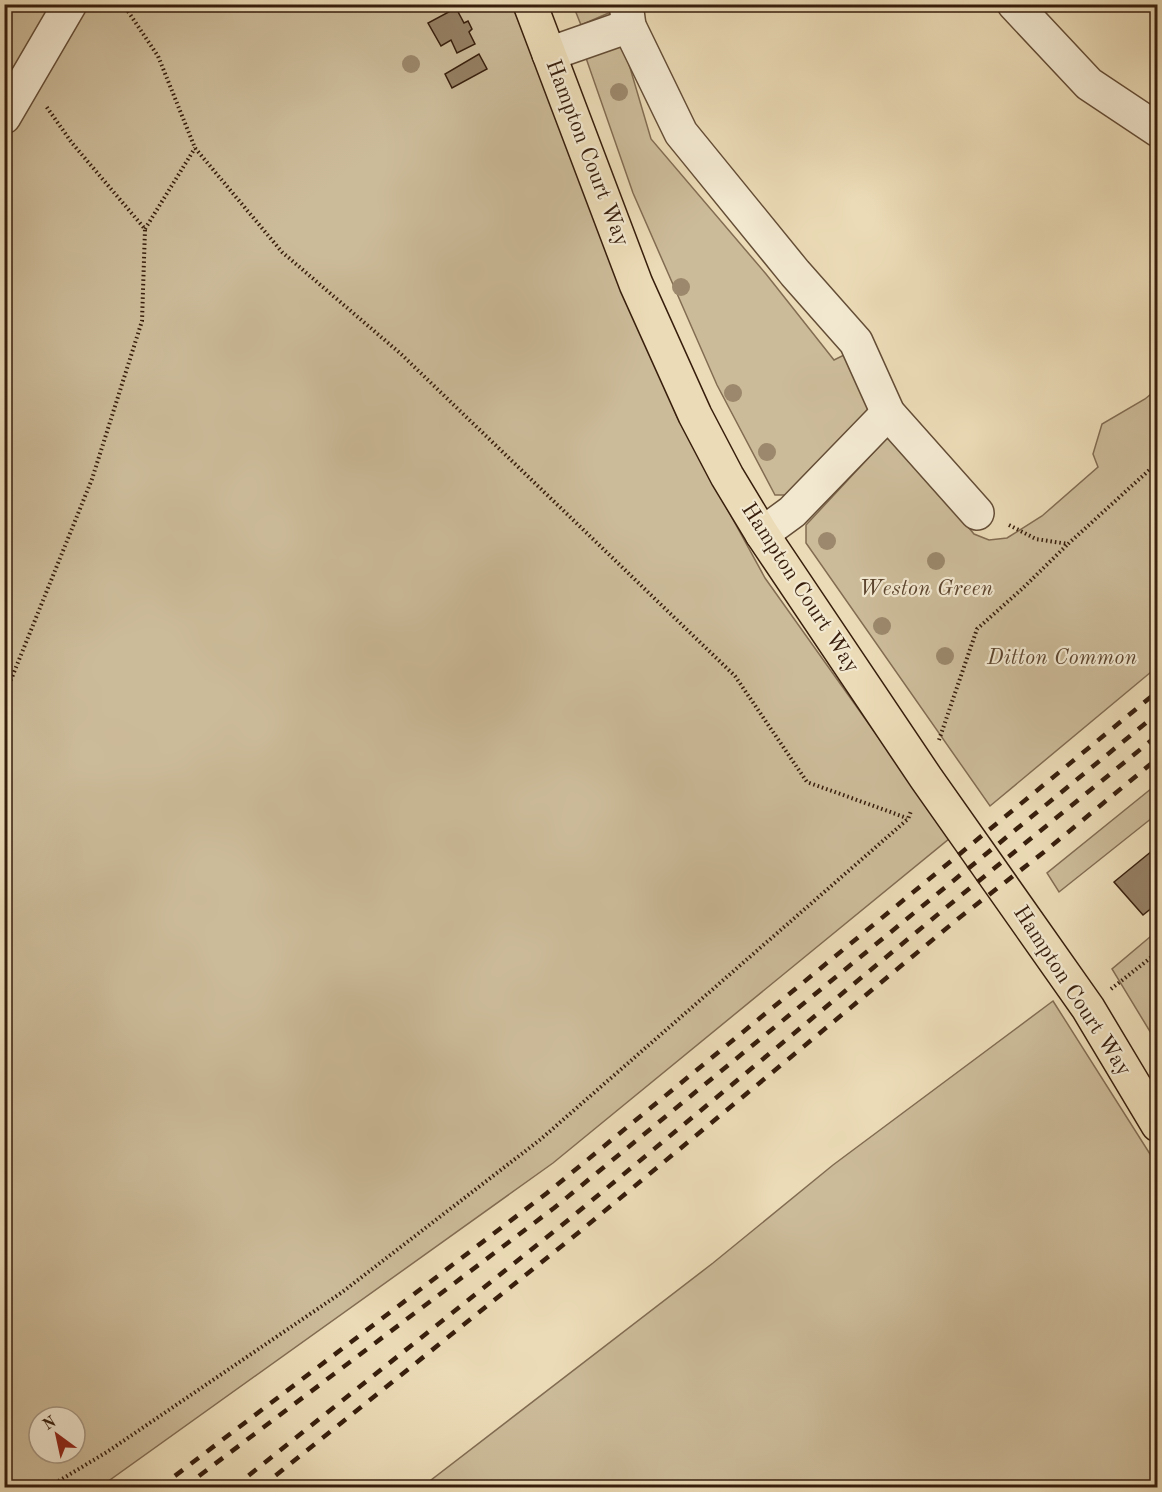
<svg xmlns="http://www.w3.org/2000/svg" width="1162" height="1492" font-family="'Old Standard TT',serif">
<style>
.green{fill:#cb9;stroke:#826c52;stroke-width:1.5;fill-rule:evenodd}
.building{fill:#958064;stroke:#371e0c;stroke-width:1.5}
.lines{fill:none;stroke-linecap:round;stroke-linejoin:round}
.minor-casing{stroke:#644d36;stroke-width:36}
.highway-casing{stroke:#371e0c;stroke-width:36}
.path{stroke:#371e0c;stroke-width:4;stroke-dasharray:1.5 3;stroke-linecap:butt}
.minor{stroke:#f2e8d0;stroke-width:33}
.highway{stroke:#ebdbb6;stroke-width:33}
.rail{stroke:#371e0c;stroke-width:4.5;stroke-dasharray:10 10;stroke-linecap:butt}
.tree{fill:#9c886c}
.labels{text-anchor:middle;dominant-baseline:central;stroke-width:4.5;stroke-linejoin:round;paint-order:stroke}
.street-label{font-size:22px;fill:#371e0c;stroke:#f2e8d0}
.park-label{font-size:22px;font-style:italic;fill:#5c452f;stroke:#f2e8d0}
</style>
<rect width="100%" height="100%" fill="#ebdbb6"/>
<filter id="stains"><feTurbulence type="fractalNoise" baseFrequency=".00333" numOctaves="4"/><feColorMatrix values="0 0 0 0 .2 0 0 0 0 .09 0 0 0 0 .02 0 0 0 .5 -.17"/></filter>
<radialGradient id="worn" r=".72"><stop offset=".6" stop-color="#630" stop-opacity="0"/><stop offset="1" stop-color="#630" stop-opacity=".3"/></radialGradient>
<g class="green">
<path d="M4,5H512L677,417L765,578L950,838L553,1163L100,1487H5ZM39,1417H75V1453H39Z"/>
<polygon points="573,5 609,5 611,12 581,25"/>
<polygon points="623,44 651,139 766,274 834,360 846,354 870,404 866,415 787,495 775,495 717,385 633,193 586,58"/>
<polygon points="1157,389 1157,667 990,806 806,543 806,525 886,439 893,437 974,534 989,540 1007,538 1042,516 1098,467 1093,454 1102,424 1145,399"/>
<polygon points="1157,784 1157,814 1059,892 1047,873"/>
<polygon points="1157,931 1157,1043 1112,969"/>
<polygon points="1053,1001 1157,1165 1157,1487 1142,1487 1136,1483 1133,1488 422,1487 713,1263 833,1165"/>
</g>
<g class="building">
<polygon points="456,8 464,23 468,21 472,29 469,32 475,44 457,53 451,40 441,46 428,23"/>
<polygon points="479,54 487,69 452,88 445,74"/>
<polygon points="1158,846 1158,903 1143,915 1114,882"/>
</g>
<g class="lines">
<defs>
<g id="minor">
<polyline points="626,4 629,26 681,133 795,273 856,342 888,413 977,513"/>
<polyline points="1014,4 1089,84 1158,130"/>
<polyline points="549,54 629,26"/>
<polyline points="4,117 70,4"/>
<polyline points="762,534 792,512 888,413"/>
</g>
<polyline id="highway" points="530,4 636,284 695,415 727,476 762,534 926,778 1088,1008 1158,1125"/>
</defs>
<use href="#minor" class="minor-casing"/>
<use href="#highway" class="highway-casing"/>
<g class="path">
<polyline points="123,4 158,56 195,148 282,252 401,354 735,676 807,782 907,818"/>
<polyline points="145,229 195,148"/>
<polyline points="1009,525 1036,539 1068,544 1158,462"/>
<polyline points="4,697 92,479 142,321 145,229 72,143 46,106"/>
<polyline points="939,740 977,629 1022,589 1068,544"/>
<polyline points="1111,989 1158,952"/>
<polyline points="47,1488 107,1452 341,1293 541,1139 908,819 911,811"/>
</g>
<use href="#minor" class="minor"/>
<use href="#highway" class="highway"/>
<g class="rail">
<polyline points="159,1488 547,1193 1158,691"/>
<polyline points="183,1488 554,1208 1158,713"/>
<polyline points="233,1488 567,1221 948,906 1158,735"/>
<polyline points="260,1488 578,1233 959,918 1044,852 1158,758"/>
</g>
</g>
<g class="tree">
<circle cx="411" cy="64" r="9"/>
<circle cx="619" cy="92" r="9"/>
<circle cx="681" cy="287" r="9"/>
<circle cx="733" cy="393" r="9"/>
<circle cx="767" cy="452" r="9"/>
<circle cx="827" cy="541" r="9"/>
<circle cx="936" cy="561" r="9"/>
<circle cx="882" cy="626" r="9"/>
<circle cx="945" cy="656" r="9"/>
</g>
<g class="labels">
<g class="street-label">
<text transform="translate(587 153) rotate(69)">Hampton Court Way</text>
<text transform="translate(800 588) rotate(57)">Hampton Court Way</text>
<text transform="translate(1072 991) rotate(57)">Hampton Court Way</text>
</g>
<g class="park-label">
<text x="926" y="589">Weston Green</text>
<text x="1062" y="658">Ditton Common</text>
</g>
</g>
<rect width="1162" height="1492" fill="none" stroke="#ebdbb6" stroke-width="24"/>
<rect x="6" y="6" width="1150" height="1480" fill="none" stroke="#371e0c" stroke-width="3"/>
<rect x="12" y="12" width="1138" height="1468" fill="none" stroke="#371e0c" stroke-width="1.5"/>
<g transform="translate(57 1435) rotate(327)"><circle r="28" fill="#f2e8d0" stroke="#a79782" stroke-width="1.5"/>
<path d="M0-4.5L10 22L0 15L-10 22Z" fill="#8f2418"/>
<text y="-9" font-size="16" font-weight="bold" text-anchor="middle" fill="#371e0c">N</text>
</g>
<rect width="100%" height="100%" filter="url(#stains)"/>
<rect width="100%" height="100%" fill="url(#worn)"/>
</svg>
